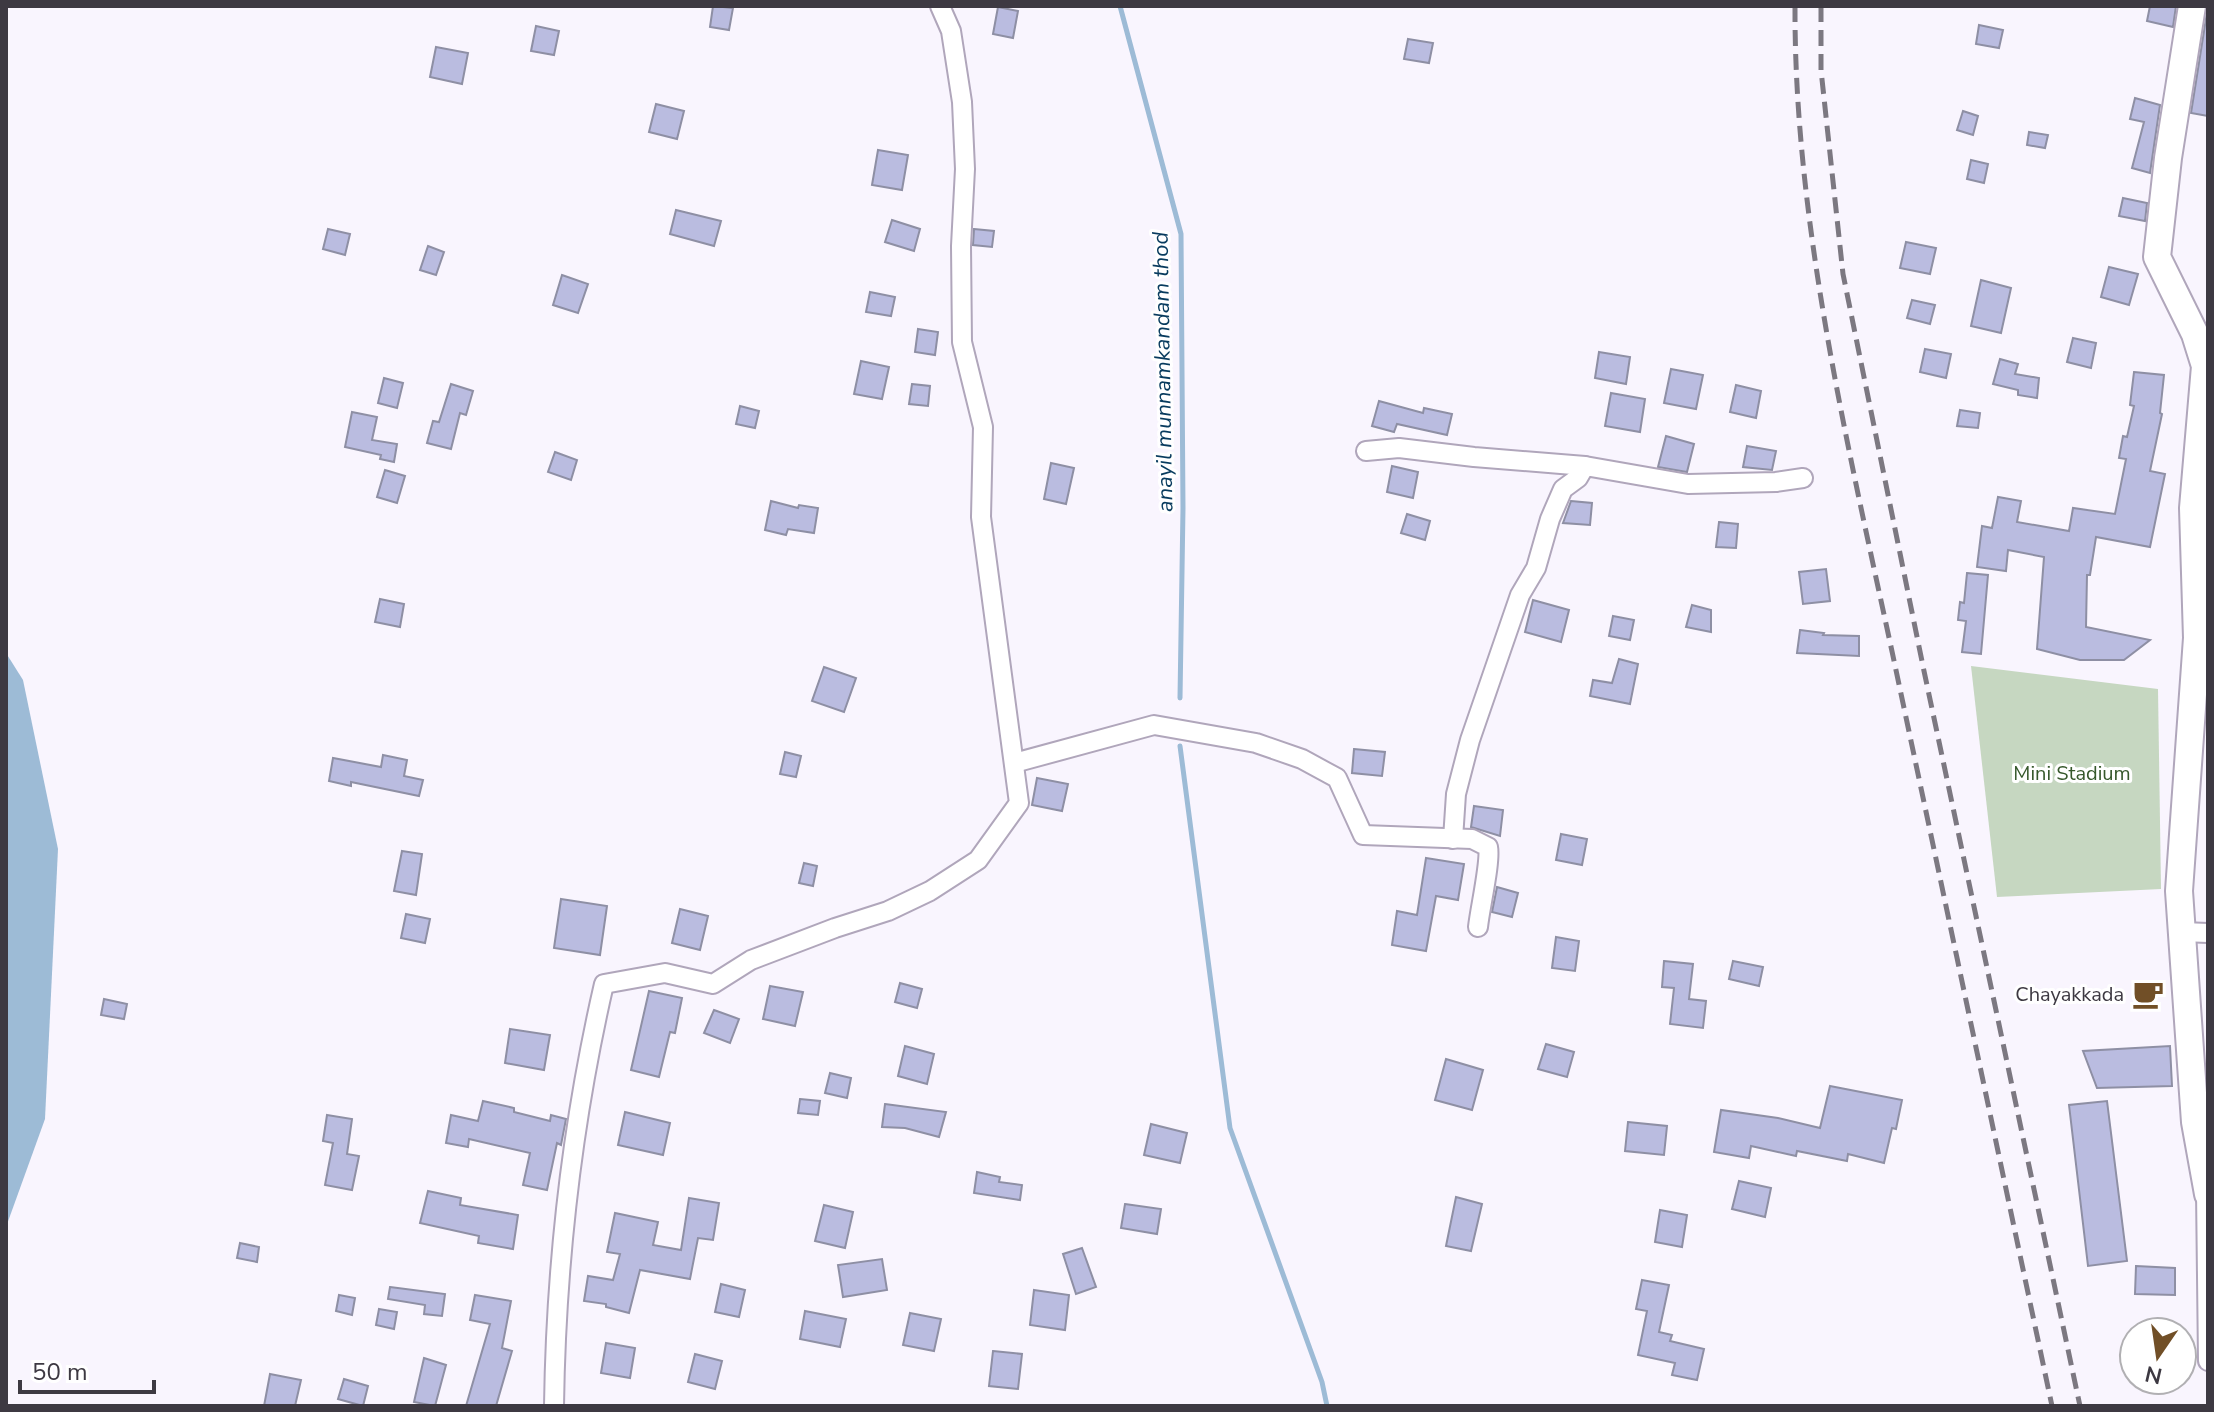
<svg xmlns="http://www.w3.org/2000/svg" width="2214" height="1412" font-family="'Nunito Sans',sans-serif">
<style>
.green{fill:#c6d7c1}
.water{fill:#9dbbd6}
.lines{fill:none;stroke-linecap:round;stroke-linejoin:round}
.stream{stroke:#9dbbd6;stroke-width:5}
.building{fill:#babce0;stroke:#8e8fa4;stroke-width:2}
.minor-casing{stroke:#b0a6bb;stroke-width:22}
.secondary-casing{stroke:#b0a6bb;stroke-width:30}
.minor{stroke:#fff;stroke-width:18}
.secondary{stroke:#fff;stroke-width:26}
.rail{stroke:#7c7881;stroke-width:5;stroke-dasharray:16 8;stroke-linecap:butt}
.labels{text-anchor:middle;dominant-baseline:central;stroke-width:6;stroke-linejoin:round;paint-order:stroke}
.park-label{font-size:20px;fill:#36582b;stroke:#fff}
.poi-label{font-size:20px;fill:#3d3942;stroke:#fff;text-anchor:end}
.water-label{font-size:22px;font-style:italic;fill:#083b5e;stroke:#fff}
</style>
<rect width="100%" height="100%" fill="#f9f5fe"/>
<polygon class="green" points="1971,666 2158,689 2161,889 1997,897"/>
<polygon class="water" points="6,653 23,680 58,849 45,1119 6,1227"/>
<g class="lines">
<g class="stream">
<polyline points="1120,6 1181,234 1183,508 1180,698"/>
<polyline points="1180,746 1230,1128 1322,1382 1327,1406"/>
</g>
</g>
<g class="building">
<polygon points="713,6 733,8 729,30 710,27"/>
<polygon points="2150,6 2176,6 2173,27 2147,21"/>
<polygon points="2208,6 2208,116 2191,113"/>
<polygon points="998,7 1018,11 1013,38 993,34"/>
<polygon points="1979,25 2003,30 1999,48 1976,44"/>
<polygon points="536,26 559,31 554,55 531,51"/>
<polygon points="1408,39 1433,43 1429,63 1404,59"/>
<polygon points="436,47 468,53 462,84 430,77"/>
<polygon points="2135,98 2160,105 2150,173 2132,168 2144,122 2130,119"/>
<polygon points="656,104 684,111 677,139 649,132"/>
<polygon points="1963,111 1978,116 1973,135 1957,130"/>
<polygon points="2029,132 2048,135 2045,148 2027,145"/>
<polygon points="878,150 908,155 902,190 872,185"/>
<polygon points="1971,160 1988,164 1984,183 1967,179"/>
<polygon points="2123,198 2147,203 2145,221 2119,216"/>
<polygon points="676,210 721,221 714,246 670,234"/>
<polygon points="892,220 920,229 914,251 885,242"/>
<polygon points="328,229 350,234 345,255 323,249"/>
<polygon points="974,229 994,231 992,247 973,245"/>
<polygon points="1906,242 1936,248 1930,274 1900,268"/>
<polygon points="428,246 444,252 436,275 420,270"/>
<polygon points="2109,267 2138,274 2129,305 2101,297"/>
<polygon points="562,275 588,284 578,313 553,305"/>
<polygon points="1981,280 2011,288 2001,333 1971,326"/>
<polygon points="870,292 895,297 891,316 866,312"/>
<polygon points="1912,300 1935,305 1930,324 1907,318"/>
<polygon points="918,329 938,332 935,355 915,352"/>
<polygon points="2073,338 2096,343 2091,368 2067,362"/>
<polygon points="1925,349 1951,354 1946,378 1920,372"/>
<polygon points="1599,352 1630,357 1626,384 1595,378"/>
<polygon points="2000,359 2018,364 2015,374 2039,378 2037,398 2018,395 2018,390 1993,384"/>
<polygon points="861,361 889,367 882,399 854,394"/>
<polygon points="1671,369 1703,375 1696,409 1664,403"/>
<polygon points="2134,372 2164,375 2160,413 2162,414 2150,471 2165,474 2150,547 2096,537 2090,575 2087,575 2086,627 2150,640 2124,660 2080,660 2037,649 2044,557 2008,550 2006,571 1977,567 1982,526 1992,528 1998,497 2021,501 2017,522 2069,531 2073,508 2115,514 2126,459 2119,458 2123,436 2127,437 2134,406 2130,405"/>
<polygon points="384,378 403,383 397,408 378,403"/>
<polygon points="451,384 473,391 466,415 460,413 451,449 427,443 433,421 439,422"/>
<polygon points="912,384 930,386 928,406 909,404"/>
<polygon points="1736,385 1761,391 1756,418 1730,412"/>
<polygon points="1611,393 1645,399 1640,432 1605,426"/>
<polygon points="1379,401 1423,413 1424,408 1452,414 1447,435 1397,424 1394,432 1372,426"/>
<polygon points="740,406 759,411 755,428 736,424"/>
<polygon points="1960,410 1980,413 1978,428 1957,426"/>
<polygon points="352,412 377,417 372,440 397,444 394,462 380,459 381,455 345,447"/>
<polygon points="1666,436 1694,444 1687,472 1658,467"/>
<polygon points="1747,446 1776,451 1772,470 1743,467"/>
<polygon points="555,452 577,460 571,480 548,472"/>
<polygon points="1051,463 1074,468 1066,504 1044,499"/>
<polygon points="1392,466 1418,472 1413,498 1387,492"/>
<polygon points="385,470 405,476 397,503 377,497"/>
<polygon points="771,501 798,508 799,505 818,508 814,533 788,529 786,535 765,530"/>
<polygon points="1571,501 1592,503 1590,525 1563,523"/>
<polygon points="1407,514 1430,521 1425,540 1401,533"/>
<polygon points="1719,522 1738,524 1736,548 1716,547"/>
<polygon points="1826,569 1830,601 1803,604 1799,572"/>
<polygon points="1967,573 1988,575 1981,654 1962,652 1966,621 1958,620 1960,602 1964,603"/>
<polygon points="380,599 404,604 400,627 375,622"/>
<polygon points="1533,600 1569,610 1561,642 1525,632"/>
<polygon points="1692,605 1711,610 1711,632 1686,627"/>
<polygon points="1613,616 1634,620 1630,640 1609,636"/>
<polygon points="1800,630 1824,633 1823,635 1859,636 1859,656 1797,653"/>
<polygon points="1619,659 1638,664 1630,704 1590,696 1593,680 1612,683"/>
<polygon points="824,667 856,678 844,712 812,701"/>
<polygon points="1354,749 1385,752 1382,776 1352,773"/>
<polygon points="785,752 801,756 796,777 780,774"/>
<polygon points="383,755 407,760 404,776 423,780 419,796 351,782 351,786 329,781 333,758 381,767"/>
<polygon points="1037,778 1068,784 1062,811 1032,805"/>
<polygon points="1474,806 1503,810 1500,836 1471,827"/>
<polygon points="1561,834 1587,839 1582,865 1556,860"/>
<polygon points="402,851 422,854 416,895 394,891"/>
<polygon points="1426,858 1464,864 1458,900 1436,896 1426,951 1392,945 1397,911 1417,915"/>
<polygon points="804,863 817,866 813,886 799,883"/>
<polygon points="1497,887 1518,893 1512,917 1492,912"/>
<polygon points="561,899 607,906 600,955 554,948"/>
<polygon points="680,909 708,916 700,950 672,943"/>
<polygon points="406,914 430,919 425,943 401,938"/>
<polygon points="1556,937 1579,941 1575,971 1552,968"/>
<polygon points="1664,961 1693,964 1689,999 1706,1001 1703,1028 1670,1024 1674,988 1662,987"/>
<polygon points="1733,961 1763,967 1759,986 1729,979"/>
<polygon points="900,983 922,989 917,1008 895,1002"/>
<polygon points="770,986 803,992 795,1026 763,1019"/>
<polygon points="649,991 682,998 675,1033 670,1032 659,1077 631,1070"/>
<polygon points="104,999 127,1004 124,1019 101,1015"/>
<polygon points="714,1010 739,1019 730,1043 704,1033"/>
<polygon points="510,1029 550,1035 544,1070 505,1063"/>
<polygon points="1546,1044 1574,1052 1567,1077 1538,1069"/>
<polygon points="905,1046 934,1054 927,1084 898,1076"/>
<polygon points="2170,1046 2172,1086 2097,1088 2083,1051"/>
<polygon points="1446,1059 1483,1070 1472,1110 1435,1100"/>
<polygon points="830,1073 851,1078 847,1098 825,1093"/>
<polygon points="1830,1086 1902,1100 1896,1129 1892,1128 1884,1163 1848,1154 1847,1161 1797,1151 1796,1156 1751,1146 1749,1158 1714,1152 1721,1110 1778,1118 1820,1128"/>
<polygon points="800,1099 820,1101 818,1115 798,1113"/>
<polygon points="483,1101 514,1108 514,1112 550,1121 551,1115 566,1119 561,1145 557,1143 547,1190 523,1185 530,1153 469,1139 468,1147 446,1143 451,1115 478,1121"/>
<polygon points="2107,1101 2127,1261 2088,1266 2069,1105"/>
<polygon points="885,1104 946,1112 939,1137 905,1128 882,1127"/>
<polygon points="625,1112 670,1123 663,1155 618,1145"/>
<polygon points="327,1115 352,1119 347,1154 359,1156 352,1190 325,1185 333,1143 323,1141"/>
<polygon points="1628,1122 1667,1126 1664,1155 1625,1151"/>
<polygon points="1151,1124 1187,1133 1180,1163 1144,1155"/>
<polygon points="977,1172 1000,1177 999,1182 1022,1185 1020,1200 974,1193"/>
<polygon points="1739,1181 1771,1188 1765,1217 1732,1209"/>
<polygon points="428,1191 461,1198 460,1205 518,1215 513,1249 478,1243 479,1236 420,1223"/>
<polygon points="1456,1197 1482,1204 1471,1251 1446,1246"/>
<polygon points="689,1198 719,1203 713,1240 698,1238 690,1279 640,1270 629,1313 606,1307 606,1304 584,1301 588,1276 613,1280 620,1254 607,1252 615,1213 658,1222 653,1245 681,1250"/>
<polygon points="1125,1204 1161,1209 1157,1234 1121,1228"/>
<polygon points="824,1205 853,1212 845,1248 815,1241"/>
<polygon points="1660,1210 1687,1215 1682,1247 1655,1242"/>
<polygon points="240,1243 259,1247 257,1262 237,1258"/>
<polygon points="1082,1248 1096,1287 1076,1294 1063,1254"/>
<polygon points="882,1259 887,1290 843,1297 838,1265"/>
<polygon points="2136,1266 2175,1268 2175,1295 2135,1294"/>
<polygon points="1642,1280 1669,1285 1659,1332 1672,1335 1670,1341 1704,1349 1697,1380 1672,1375 1675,1363 1638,1355 1647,1311 1636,1309"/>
<polygon points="721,1284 745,1290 739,1317 715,1312"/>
<polygon points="390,1287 445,1294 442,1316 424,1314 425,1305 388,1299"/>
<polygon points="1034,1290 1069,1295 1065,1330 1030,1325"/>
<polygon points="339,1295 355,1298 352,1315 336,1311"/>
<polygon points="475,1295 511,1301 502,1348 512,1351 496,1406 466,1406 490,1324 470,1320"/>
<polygon points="379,1309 397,1312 394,1329 376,1325"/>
<polygon points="805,1311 846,1319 840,1347 800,1339"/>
<polygon points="910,1313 941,1319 934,1351 903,1345"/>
<polygon points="606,1343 635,1348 630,1378 601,1373"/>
<polygon points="993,1351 1022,1354 1018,1389 989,1386"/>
<polygon points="695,1354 722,1361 715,1389 688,1382"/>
<polygon points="424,1358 446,1365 435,1406 414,1402"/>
<polygon points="270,1374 301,1380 295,1406 264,1406"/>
<polygon points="344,1379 368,1386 363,1406 338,1399"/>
</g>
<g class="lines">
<defs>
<g id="minor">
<polyline points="1366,451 1399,448 1474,457 1585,466"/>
<path d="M1014,763L1154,725L1256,743L1302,759L1337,778L1363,835L1472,839L1488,847C1491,861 1480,908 1478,927"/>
<polyline points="1453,839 1456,794 1470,740 1520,595 1536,568 1550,519 1563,489 1578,478 1585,466 1688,484 1776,482 1803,478"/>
<polyline points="2182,932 2208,933"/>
<polyline points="2206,1191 2208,1361"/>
<path d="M554,1406C556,1263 572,1123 604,984L665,973L713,984L751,960L835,928L888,911L930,891L978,860L1019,803L981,517L983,427L962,342L961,246L965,169L962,102L951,31L940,6"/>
</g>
<polyline id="secondary" points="2192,6 2168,158 2157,257 2195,334 2205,366 2193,508 2197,638 2179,891 2195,1122 2208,1194"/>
</defs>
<use href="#minor" class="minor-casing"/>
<use href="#secondary" class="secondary-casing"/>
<use href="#minor" class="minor"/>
<use href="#secondary" class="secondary"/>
<g class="rail">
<path d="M1795,6C1794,220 1848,447 1893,656C1946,906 1999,1156 2052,1406"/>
<polyline points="1821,6 1821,70 1843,274 1924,671 2080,1406"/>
</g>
</g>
<defs>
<symbol id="cafe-bare" viewBox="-9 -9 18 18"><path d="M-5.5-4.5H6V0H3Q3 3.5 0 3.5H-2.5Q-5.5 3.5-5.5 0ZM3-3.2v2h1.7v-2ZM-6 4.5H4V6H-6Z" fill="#714f27" stroke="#fff" stroke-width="2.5" paint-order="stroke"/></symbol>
</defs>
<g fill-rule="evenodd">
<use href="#cafe-bare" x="2126" y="972" width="44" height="44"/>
</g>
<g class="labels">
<g class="park-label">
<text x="2072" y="773">Mini Stadium</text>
</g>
<g class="poi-label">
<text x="2124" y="994">Chayakkada</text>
</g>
<g class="water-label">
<text transform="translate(1163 372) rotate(-91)">anayil munnamkandam thod</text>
</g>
</g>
<rect width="2214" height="1412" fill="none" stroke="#3d3942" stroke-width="16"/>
<g transform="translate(2158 1356) rotate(193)"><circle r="38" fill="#ffffff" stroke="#b1b0b3" stroke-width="2"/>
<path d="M0-6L14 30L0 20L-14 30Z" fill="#714f27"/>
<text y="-12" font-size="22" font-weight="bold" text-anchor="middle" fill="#3d3942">N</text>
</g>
<path d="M20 1380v12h134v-12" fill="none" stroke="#3d3942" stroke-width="4"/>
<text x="32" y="1380" font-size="24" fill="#3d3942" stroke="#ffffff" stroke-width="6" paint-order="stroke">50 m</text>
</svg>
